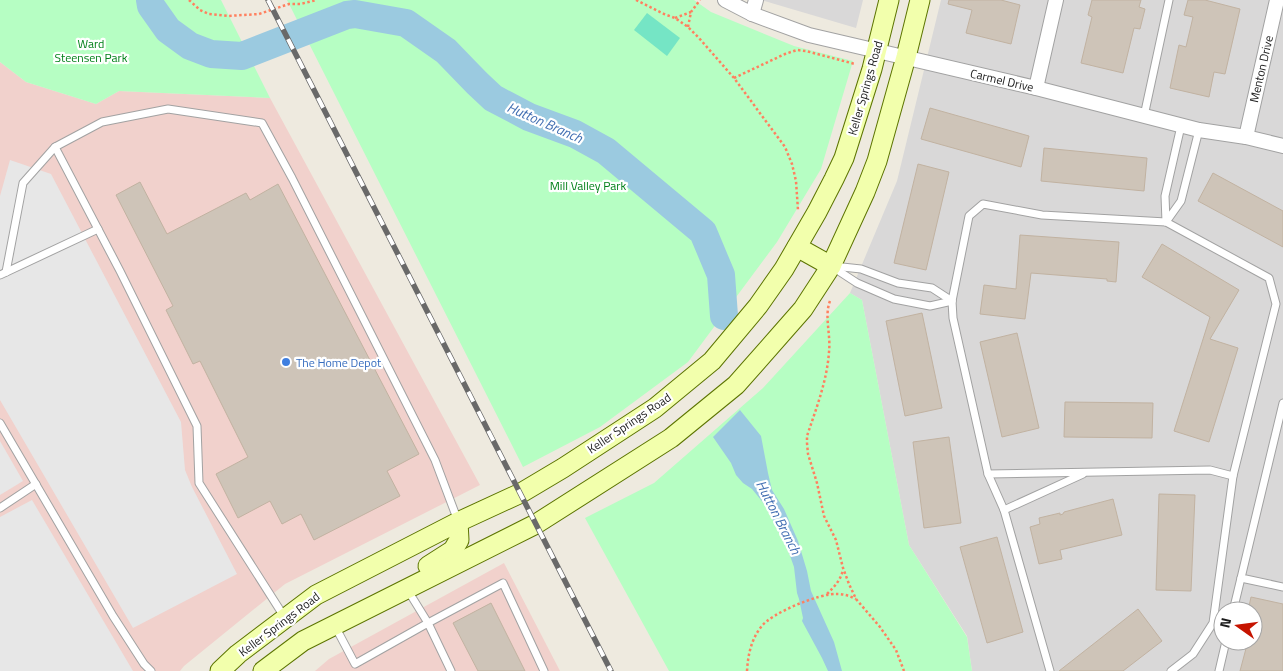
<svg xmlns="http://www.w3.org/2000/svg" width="1283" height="671" font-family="'Titillium Web',sans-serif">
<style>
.residential{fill:#d9d8d8;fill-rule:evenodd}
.commercial{fill:#f1d1cc}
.park{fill:#b6fec3}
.pitch{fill:#75e5c5}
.parking{fill:#e7e7e7}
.water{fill:#9bcae0}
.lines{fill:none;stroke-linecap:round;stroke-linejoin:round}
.river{stroke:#9bcae0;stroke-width:28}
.building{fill:#cec4b8;stroke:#c1b2a1}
.service-casing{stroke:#a2a2a2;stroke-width:9}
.minor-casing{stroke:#a2a2a2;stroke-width:16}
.secondary-casing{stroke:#5c7400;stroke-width:21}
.path{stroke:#ff805f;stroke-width:2.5;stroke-dasharray:2.5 2.5;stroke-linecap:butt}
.service{stroke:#fff;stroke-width:7}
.minor{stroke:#fff;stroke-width:14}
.secondary{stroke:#f2ffac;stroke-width:19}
.rail-casing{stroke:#696969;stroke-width:5.5}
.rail{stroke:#fff;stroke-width:4;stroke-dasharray:11;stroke-linecap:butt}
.shop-dot{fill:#3f7fe0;stroke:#fff;stroke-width:2}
.labels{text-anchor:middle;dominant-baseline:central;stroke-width:4.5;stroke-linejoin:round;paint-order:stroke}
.park-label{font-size:12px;fill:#028019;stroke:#fff}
.street-label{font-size:12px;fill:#1b1b1b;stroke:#fff}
.shop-label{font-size:12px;fill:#366cbe;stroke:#fff;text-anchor:start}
.water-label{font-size:14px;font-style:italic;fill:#416eb2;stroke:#fff}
</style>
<rect width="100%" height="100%" fill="#eeeadf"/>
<g class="residential">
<polygon points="761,0 863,0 856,28"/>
<path d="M941,0H1283V671H972L967,636L909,545L862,300L850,293L897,181ZM1223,611H1253V641H1223Z"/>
</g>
<g class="commercial">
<polygon points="0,62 26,82 96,104 119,91 270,98 480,485 285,584 184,666 180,671 0,671"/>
<polygon points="504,563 560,671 315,671 329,659"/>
</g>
<g class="park">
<polygon points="0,0 221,0 270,98 119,91 96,104 26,82 0,62"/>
<polygon points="287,0 694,0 711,12 794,46 853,61 821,169 777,242 688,362 600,427 523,467"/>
<polygon points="850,293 862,300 909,545 967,637 972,671 669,671 585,518 654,483 763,388"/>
</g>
<polygon class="pitch" points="647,13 680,38 667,56 634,30"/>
<g class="parking">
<polygon points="10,160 51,174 181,422 185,470 192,487 237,574 133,628 0,400 0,196"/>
<polygon points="0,441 23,481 0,495"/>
<polygon points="32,500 133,671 0,671 0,517"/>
</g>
<polygon class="water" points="740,410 761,436 768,473 772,490 784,509 798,541 807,571 811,591 834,642 842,671 828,671 822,658 802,621 803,618 799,599 797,593 794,567 788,550 765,505 752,489 743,483 736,475 731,463 713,437"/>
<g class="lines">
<polyline class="river" points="150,0 151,6 168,30 190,46 211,54 242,56 347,15 355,14 406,23 446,51 477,83 493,98 529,117 575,134 606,151 703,232 721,275 724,316"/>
</g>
<g class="building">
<polygon points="949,0 1001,0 1020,5 1011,44 966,33 972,10 948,4"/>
<polygon points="1092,0 1141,0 1139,7 1145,9 1140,29 1134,28 1123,73 1081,63 1092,17 1088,15"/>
<polygon points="1188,0 1205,0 1240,9 1225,74 1214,72 1209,97 1170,88 1179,45 1186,47 1193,17 1184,15"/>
<polygon points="930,108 1029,136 1021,167 921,139"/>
<polygon points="1044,148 1147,158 1144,191 1041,181"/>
<polygon points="918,164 949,172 926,270 894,263"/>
<polygon points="1213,173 1283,211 1283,247 1198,201"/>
<polygon points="140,182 167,234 246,193 250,200 278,184 419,454 387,471 400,496 314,540 301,514 282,524 270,501 238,518 216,474 248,457 200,361 193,364 166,310 173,306 116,195"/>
<polygon points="1020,235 1119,242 1116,282 1107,281 1107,279 1031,273 1025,319 980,314 984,285 1016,289"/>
<polygon points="1162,244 1239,290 1210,339 1238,348 1209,442 1174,431 1210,317 1142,277"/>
<polygon points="922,313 942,408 905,416 886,321"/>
<polygon points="1017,333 1039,428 1002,437 980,342"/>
<polygon points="1065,402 1153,403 1152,438 1064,437"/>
<polygon points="949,437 961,523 924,528 913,442"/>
<polygon points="1159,494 1195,495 1191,591 1156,590"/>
<polygon points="1113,499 1122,535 1060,550 1062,559 1039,564 1030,527 1040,524 1039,518 1060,513 1060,515 1063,514 1064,512"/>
<polygon points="997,537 1023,632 987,643 960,547"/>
<polygon points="1251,597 1283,604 1283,671 1240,671 1248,641 1253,641 1253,611 1248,611"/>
<polygon points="491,603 525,671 478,671 453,623"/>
<polygon points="1138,609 1162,641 1123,671 1059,671"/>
</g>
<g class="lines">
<defs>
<g id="service">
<polyline points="1144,116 1169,0"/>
<polyline points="1181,126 1165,196 1166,222 1181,201 1199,130"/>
<polyline points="55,147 120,271 197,426 199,483 285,618"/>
<polyline points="831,266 857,283 894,299 930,306 952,301"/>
<polyline points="833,266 861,269 898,283 932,288 952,301"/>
<polyline points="6,272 23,183 55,147 102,122 168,109 262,123 292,178 435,460 458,521"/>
<polyline points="0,275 98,229"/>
<polyline points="1283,403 1241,578 1283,587"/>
<polyline points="0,423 113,616 144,664 151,671"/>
<polyline points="988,474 1210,470 1233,476"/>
<polyline points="0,508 36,484"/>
<polyline points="1004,510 1083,474"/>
<polyline points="407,589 428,623 503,583 544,671"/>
<polyline points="1233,611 1241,578"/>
<polyline points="335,626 355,664 428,623 451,671"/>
<polyline points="1050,671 1004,510 988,474 953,318 952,301 969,216 983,204 1042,215 1166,222 1269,278 1276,304 1233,476 1213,623 1193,654 1171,671"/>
<polyline points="1219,671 1226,641"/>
</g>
<g id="minor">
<polyline points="725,0 752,14 809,35 1036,88 1199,130 1246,137 1283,146"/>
<polyline points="752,14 756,0"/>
<polyline points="1036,88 1056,0"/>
<polyline points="1246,137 1277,0"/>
</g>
<g id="secondary">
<polyline points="797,247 831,266"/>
<polyline points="428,566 453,550 459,540 458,522"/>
<polyline points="220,671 238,654 316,595 458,522 521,493 563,468 655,408 712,361 758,306 784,269 817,212 834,179 844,158 872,69 889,0"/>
<polyline points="263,671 303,641 536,524 671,438 736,385 781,334 803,309 831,266 865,192 877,161 906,57 920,0"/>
</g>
</defs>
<use href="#service" class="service-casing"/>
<use href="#minor" class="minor-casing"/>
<use href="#secondary" class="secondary-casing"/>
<g class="path">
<polyline points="189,0 200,10 209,14 228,16 259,14 289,4 300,4 317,0"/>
<polyline points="636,0 664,14 675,18 688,27 699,38 734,78 785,147 792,164 796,181 798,210"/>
<polyline points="675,18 691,12"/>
<polyline points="688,27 691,12 700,0"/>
<polyline points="734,78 785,54 797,50 806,51 855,64"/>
<path d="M830,301C824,316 831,335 829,352C827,381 816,409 807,436V443L808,454L817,483L824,516L836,540L843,568L849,584L856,599L880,627L896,650L904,671"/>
<path d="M827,594C835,586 840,581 843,570"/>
<path d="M747,671C748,655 751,640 761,627C771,613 820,593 837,594C844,594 850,596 856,599"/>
</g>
<use href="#service" class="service"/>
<use href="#minor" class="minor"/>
<use href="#secondary" class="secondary"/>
<defs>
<polyline id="rail" points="268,0 611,671"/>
</defs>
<use href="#rail" class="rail-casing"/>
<use href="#rail" class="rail"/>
</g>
<circle class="shop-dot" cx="286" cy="362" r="5"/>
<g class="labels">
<g class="park-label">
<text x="91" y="43">Ward<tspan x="91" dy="14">Steensen Park</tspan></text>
<text x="588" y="185">Mill Valley Park</text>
</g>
<g class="street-label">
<text transform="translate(1261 69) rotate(-77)">Menton Drive</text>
<text transform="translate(1002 80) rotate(13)">Carmel Drive</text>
<text transform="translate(865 88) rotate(-74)">Keller Springs Road</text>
<text transform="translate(629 423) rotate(-34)">Keller Springs Road</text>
<text transform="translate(279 624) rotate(-37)">Keller Springs Road</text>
</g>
<g class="shop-label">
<text x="296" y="362">The Home Depot</text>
</g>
<g class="water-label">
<text transform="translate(545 122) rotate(24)">Hutton Branch</text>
<text transform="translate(779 517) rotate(63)">Hutton Branch</text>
</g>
</g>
<g transform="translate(1238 626) rotate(284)"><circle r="24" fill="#ffffff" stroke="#a4a4a4"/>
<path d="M0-4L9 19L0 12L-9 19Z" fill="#c61400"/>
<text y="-8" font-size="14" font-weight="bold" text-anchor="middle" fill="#1b1b1b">N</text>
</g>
</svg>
